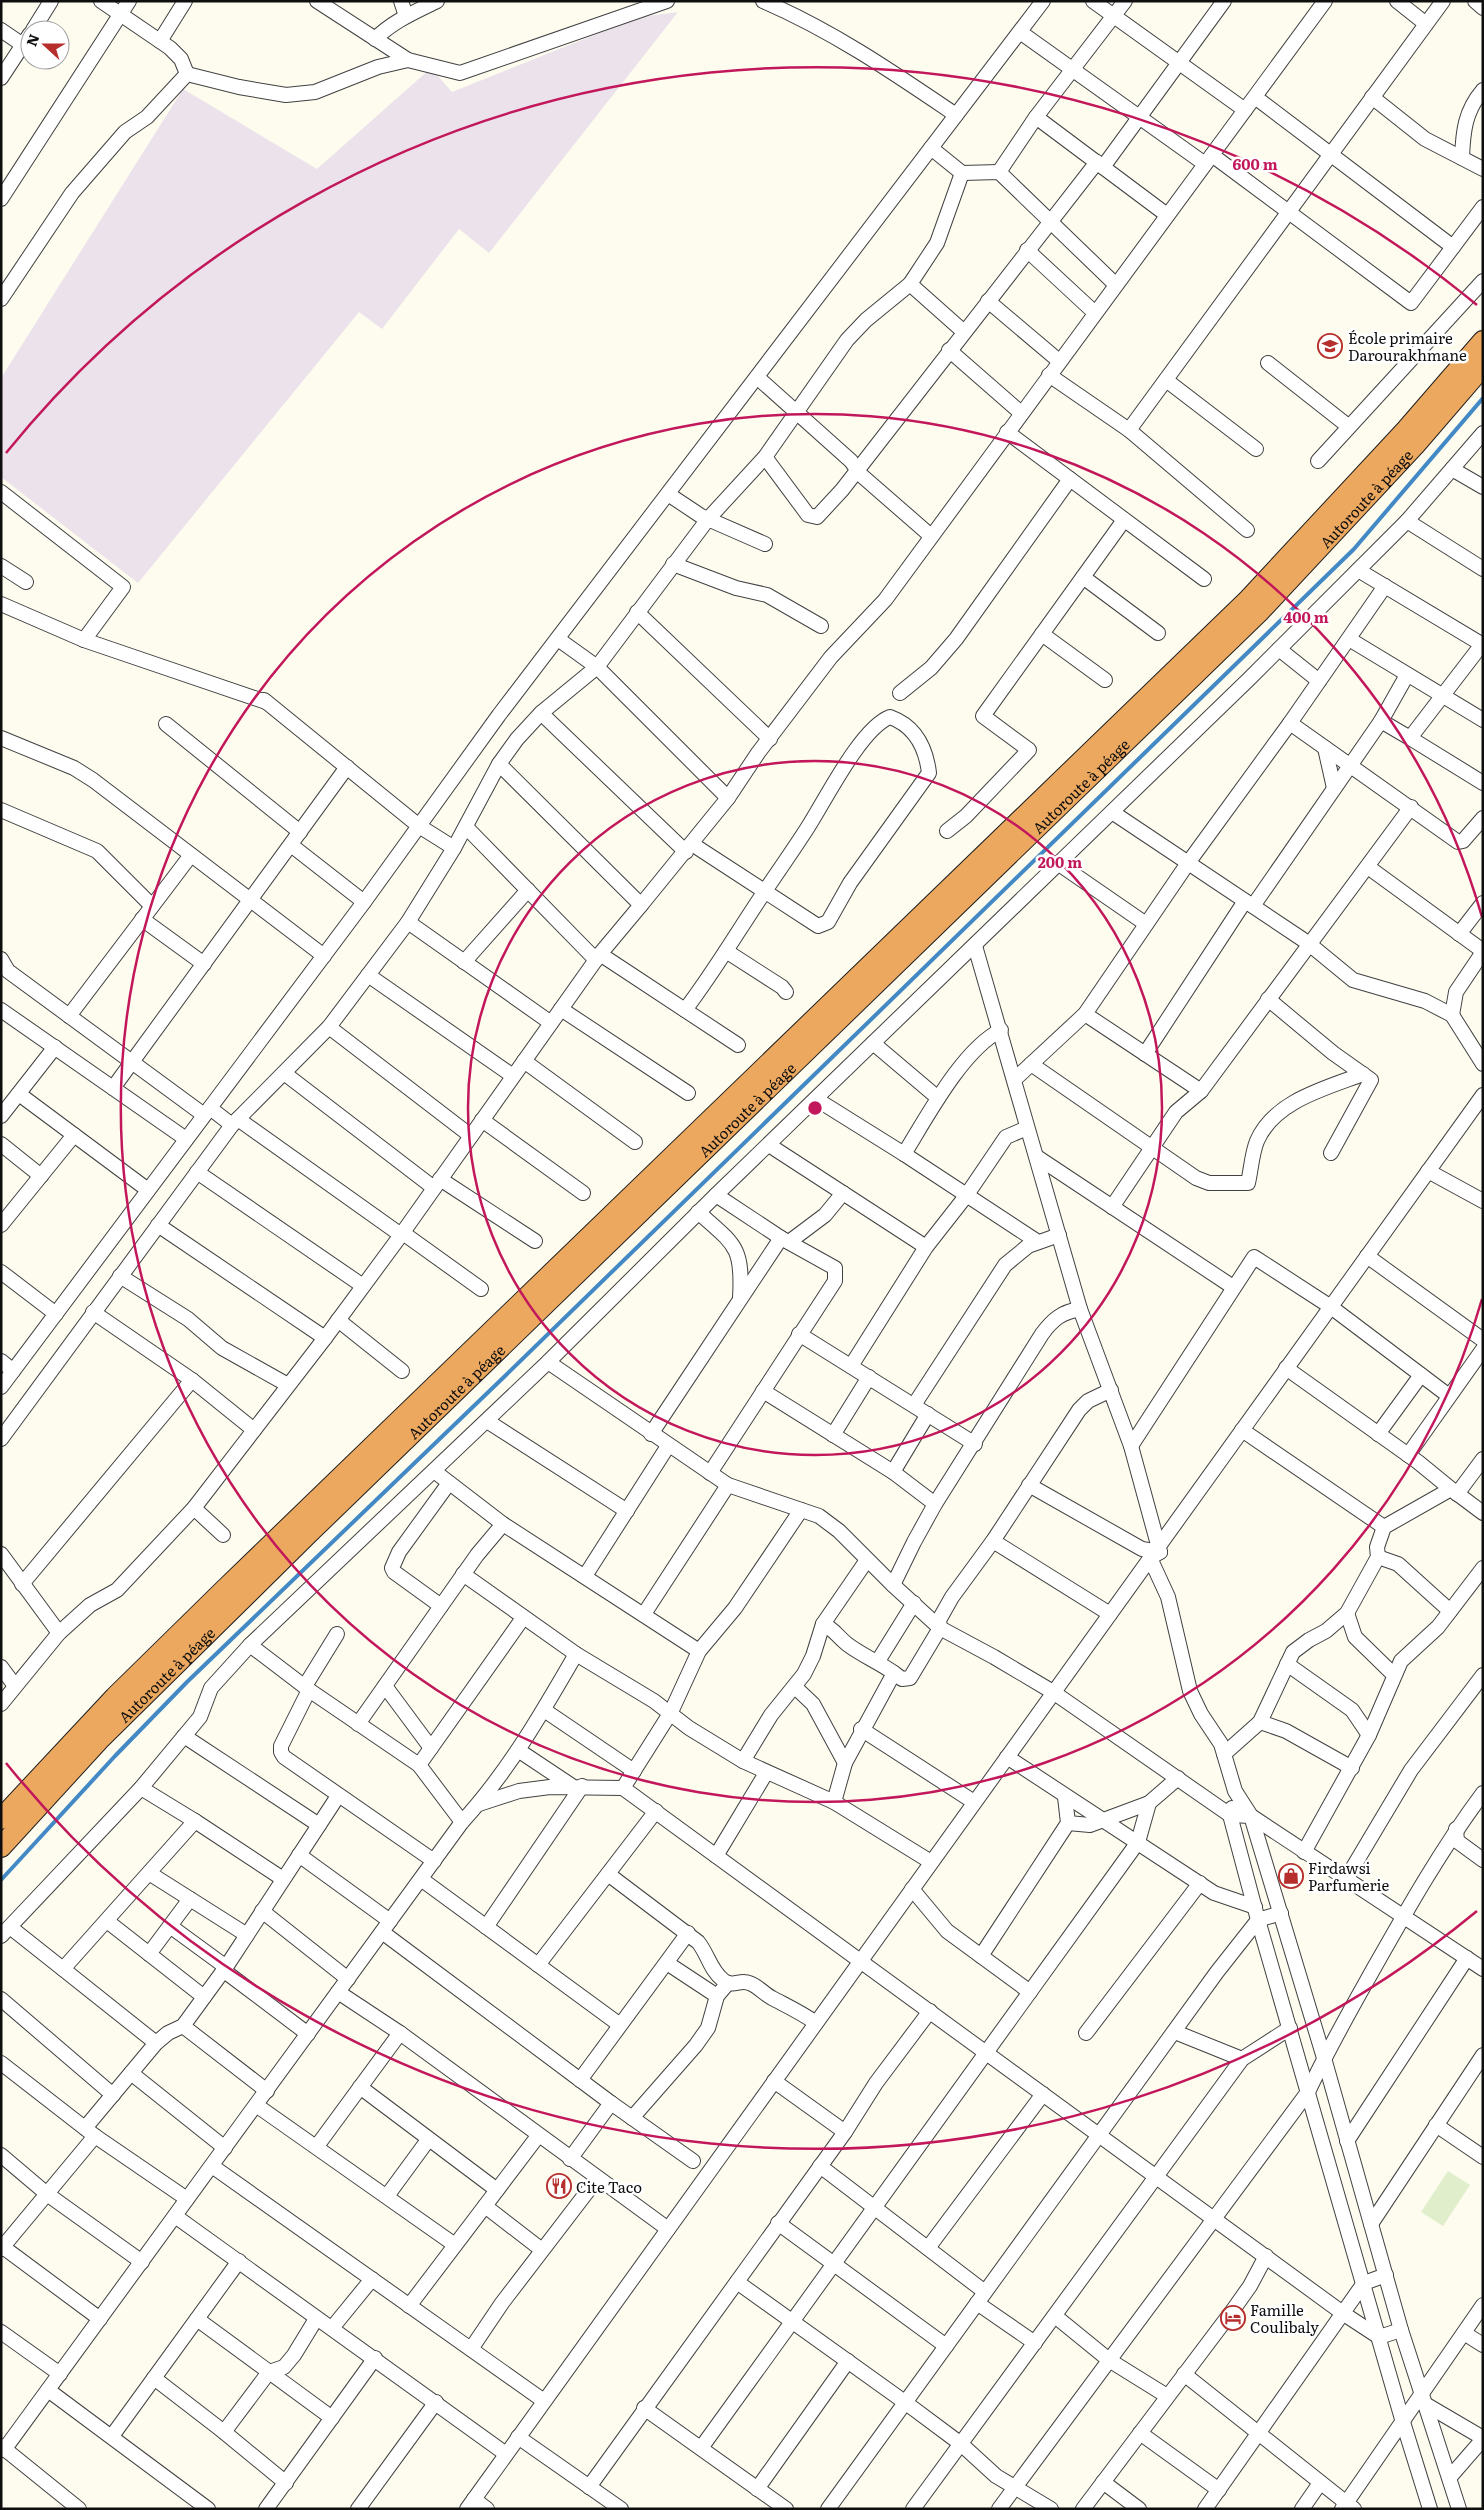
<svg xmlns="http://www.w3.org/2000/svg" width="1484" height="2510" font-family="Literata,serif">
<style>
.industrial{fill:#ebe2ec}
.pitch{fill:#e0eecc}
.lines{fill:none;stroke-linecap:round;stroke-linejoin:round}
.stream{stroke:#4289c5;stroke-width:4}
.minor-casing{stroke:#414141;stroke-width:16}
.highway-casing{stroke:#1f1f1f;stroke-width:22}
.minor{stroke:#fff;stroke-width:14}
.highway{stroke:#eca85f;stroke-width:20}
.ring{fill:none;stroke:#c2185b;stroke-width:2.5}
.labels{text-anchor:middle;dominant-baseline:central;stroke-width:5;stroke-linejoin:round;paint-order:stroke}
.poi-label{font-size:15px;fill:#0e0e0e;stroke:#fff;text-anchor:start}
.street-label{font-size:15px;fill:#0e0e0e;stroke:#fff}
.centre{fill:#c2185b;stroke:#fff;stroke-width:2.5}
.ring-label{font-size:15px;text-anchor:middle;font-weight:bold;fill:#c2185b;stroke:#fff;stroke-width:5;stroke-linejoin:round;paint-order:stroke}
</style>
<rect width="100%" height="100%" fill="#fefcef"/>
<polygon class="industrial" points="678,12 489,253 459,229 382,329 359,312 138,583 1,477 1,378 183,89 317,169 431,68 452,92 639,17"/>
<polygon class="pitch" points="1448,2171 1470,2185 1443,2226 1421,2212"/>
<g class="lines">
<polyline class="stream" points="1,1880 115,1756 187,1682 505,1376 1354,549 1483,398"/>
<defs>
<g id="minor">
<polyline points="101,1 170,48 181,59 187,74"/>
<polyline points="317,1 408,60 460,73 667,1"/>
<polyline points="401,1 406,16"/>
<path d="M763,1C833,31 894,73 956,115"/>
<polyline points="1093,1 1245,110"/>
<polyline points="1397,1 1426,24"/>
<polyline points="1475,1 1483,8"/>
<polyline points="1,30 23,45"/>
<polyline points="33,30 51,1"/>
<polyline points="1020,32 1205,164"/>
<path d="M375,39C393,21 415,12 437,1"/>
<polyline points="160,41 185,1"/>
<polyline points="187,74 239,87 286,95 315,92 378,67 408,60"/>
<polyline points="1,78 30,34"/>
<polyline points="1255,97 1453,247"/>
<polyline points="1372,97 1425,139 1483,169"/>
<polyline points="1036,117 1167,215"/>
<polyline points="931,148 962,173 999,172 1116,285"/>
<polyline points="1212,155 1411,303 1483,207"/>
<path d="M1462,158C1463,131 1465,111 1483,90"/>
<polyline points="1103,167 1224,1"/>
<polyline points="999,172 1036,117 1125,1"/>
<polyline points="1,199 129,1"/>
<polyline points="1027,250 1095,313"/>
<polyline points="910,284 964,332"/>
<polyline points="1,299 72,193 125,132 147,117 187,74"/>
<polyline points="988,301 1059,361"/>
<polyline points="949,350 1021,413"/>
<polyline points="1268,363 1348,426"/>
<polyline points="1049,375 1129,430 1247,530"/>
<polyline points="757,377 851,461 861,475 931,536"/>
<polyline points="1166,380 1256,449"/>
<polyline points="1129,430 1443,1"/>
<polyline points="1007,432 1204,579"/>
<polyline points="765,457 808,515 817,517 842,490 1097,162"/>
<polyline points="1318,461 1483,281"/>
<polyline points="1452,469 1483,487"/>
<polyline points="1,492 123,587 84,640"/>
<polyline points="668,494 701,516 765,544"/>
<polyline points="1407,521 1483,569"/>
<polyline points="673,564 736,588 767,595 821,626"/>
<polyline points="1,566 26,582"/>
<polyline points="1358,570 1483,645"/>
<polyline points="1083,577 1158,633"/>
<polyline points="1,604 84,640 266,702"/>
<polyline points="637,612 770,739"/>
<polyline points="1042,634 1105,680"/>
<polyline points="558,639 597,667 728,798"/>
<polyline points="1349,639 1483,720"/>
<polyline points="1279,649 1319,681"/>
<polyline points="1407,675 1381,721 1410,738 1483,643"/>
<polyline points="900,693 931,668 956,639 1070,479"/>
<polyline points="264,700 419,826 454,848"/>
<polyline points="541,713 686,852"/>
<polyline points="1290,723 1458,842 1463,841 1483,818"/>
<polyline points="166,724 300,832"/>
<polyline points="1,738 74,768 93,780 324,956"/>
<polyline points="1410,738 1483,783"/>
<polyline points="1325,748 1334,788"/>
<polyline points="1,810 97,851 152,906"/>
<polyline points="1112,812 1308,943 1353,980 1425,1001 1452,1015 1483,1064"/>
<polyline points="467,828 596,960"/>
<polyline points="947,831 966,816 1029,750 983,716 1124,520"/>
<polyline points="291,845 364,902"/>
<polyline points="1059,864 1146,924"/>
<polyline points="1368,867 1483,951"/>
<polyline points="641,905 728,798 758,753 831,657 885,600 1325,1"/>
<polyline points="1253,906 1381,721"/>
<polyline points="142,919 204,964"/>
<polyline points="408,922 551,1023"/>
<polyline points="1459,934 1483,903"/>
<polyline points="975,946 1080,1309 1131,1446 1160,1552 1150,1558 1168,1597 1190,1691 1201,1714 1221,1744 1235,1791 1251,1816 1324,2058 1401,2330 1459,2509"/>
<polyline points="726,951 782,987 786,992"/>
<polyline points="600,954 738,1045"/>
<polyline points="1,959 8,971 204,1115"/>
<polyline points="464,962 528,890"/>
<polyline points="368,975 513,1076"/>
<polyline points="1268,999 1333,1053 1371,1080 1331,1153"/>
<polyline points="561,1009 688,1093"/>
<polyline points="1,1010 186,1139"/>
<path d="M685,1010C714,972 738,931 765,891C779,870 794,849 808,827C826,799 861,728 890,717C915,726 926,748 929,773L850,883L828,922L818,926L692,844"/>
<polyline points="1085,1014 1201,1091"/>
<polyline points="1452,1015 1456,992 1483,952"/>
<polyline points="69,1016 191,855"/>
<polyline points="329,1027 471,1136"/>
<polyline points="873,1043 938,1098"/>
<polyline points="1145,1054 1245,901"/>
<polyline points="524,1061 635,1142"/>
<path d="M1031,1064L1196,1178L1209,1183H1248C1251,1170 1252,1153 1257,1141C1274,1101 1326,1088 1363,1074"/>
<polyline points="284,1073 434,1188"/>
<polyline points="1015,1079 1085,1014 1188,863 1290,723 1385,586"/>
<polyline points="113,1088 347,767"/>
<polyline points="19,1094 148,1190"/>
<polyline points="816,1099 904,1154 1038,1242"/>
<polyline points="210,1108 232,1125"/>
<polyline points="1,1116 55,1047"/>
<polyline points="238,1119 401,1235"/>
<polyline points="482,1120 583,1193"/>
<polyline points="1,1144 41,1176"/>
<polyline points="769,1145 926,1247"/>
<path d="M904,1154C927,1117 962,1050 1001,1030"/>
<polyline points="1037,1157 1233,1287"/>
<polyline points="1428,1171 1483,1201"/>
<polyline points="197,1172 363,1286"/>
<polyline points="440,1179 535,1241"/>
<polyline points="1112,1207 1176,1112 1201,1091 1411,807"/>
<path d="M698,1212C735,1245 743,1246 740,1298"/>
<polyline points="1,1225 74,1135"/>
<polyline points="158,1225 325,1338"/>
<polyline points="403,1233 481,1289"/>
<polyline points="789,1242 825,1215 843,1193"/>
<polyline points="1367,1256 1483,1340"/>
<polyline points="1,1272 56,1314"/>
<polyline points="120,1276 188,1319 222,1348 288,1385"/>
<polyline points="93,1312 192,1380 254,1430"/>
<polyline points="338,1320 402,1371"/>
<polyline points="799,1334 975,1444"/>
<polyline points="1,1361 13,1371"/>
<polyline points="548,1362 728,1485 819,1516 839,1531 893,1585 940,1628 994,1657 1053,1692 1230,1815 1251,1816 1483,1969"/>
<polyline points="851,1366 926,1247 966,1196 1006,1137 1027,1128"/>
<polyline points="1286,1368 1418,1462 1451,1489"/>
<polyline points="1,1387 364,902 499,715 1043,1"/>
<polyline points="763,1391 893,1472 935,1504"/>
<polyline points="914,1405 1005,1265 1028,1246 1059,1235"/>
<polyline points="487,1421 627,1511"/>
<polyline points="1242,1430 1384,1527"/>
<polyline points="651,1434 781,1238"/>
<polyline points="1378,1434 1421,1375"/>
<polyline points="833,1435 869,1377"/>
<polyline points="1,1439 232,1125 329,1027 408,922 454,848 499,764 517,739 541,713 597,667 708,519 765,457 847,340 866,320 910,284 937,243 962,173"/>
<polyline points="1131,1446 1254,1257 1331,1307 1449,1396"/>
<polyline points="1408,1455 1483,1349"/>
<polyline points="434,1471 503,1524 699,1651"/>
<polyline points="893,1472 928,1414"/>
<polyline points="710,1473 835,1281 835,1268 781,1238 716,1195"/>
<polyline points="1029,1485 1142,1549 1160,1552"/>
<polyline points="1457,1494 1483,1459"/>
<polyline points="194,1508 223,1535"/>
<polyline points="993,1541 1110,1614"/>
<polyline points="1,1554 59,1633"/>
<polyline points="1378,1557 1398,1564 1450,1611"/>
<polyline points="463,1574 576,1654 654,1701 689,1728 743,1761 834,1802 931,1862"/>
<polyline points="585,1576 668,1446"/>
<polyline points="22,1584 192,1380"/>
<path d="M893,1585L914,1542L935,1504L1042,1334C1053,1319 1062,1312 1080,1309"/>
<polyline points="441,1606 394,1572 392,1568 399,1552 449,1483"/>
<polyline points="1347,1613 1355,1637 1394,1675"/>
<polyline points="644,1614 728,1485"/>
<path d="M823,1624C835,1630 837,1636 847,1644C861,1655 879,1662 894,1673L845,1763L834,1802"/>
<polyline points="250,1645 309,1690 419,1765 462,1822"/>
<polyline points="878,1661 914,1603"/>
<polyline points="1287,1664 1352,1710 1369,1735"/>
<polyline points="1,1667 15,1686"/>
<polyline points="894,1673 902,1679 910,1678 940,1628 939,1620 952,1597 993,1541 1079,1410 1088,1401 1111,1390"/>
<polyline points="305,1686 337,1634"/>
<polyline points="385,1686 431,1748"/>
<polyline points="795,1687 813,1704 845,1763"/>
<polyline points="309,1690 281,1746 281,1752 284,1757 434,1861"/>
<polyline points="1,1704 59,1633 90,1605 117,1590 194,1508 325,1338 401,1235 600,954 641,905 499,764"/>
<polyline points="544,1710 634,1771"/>
<polyline points="1260,1722 1286,1731 1352,1768"/>
<polyline points="358,1724 477,1555 503,1524"/>
<polyline points="861,1729 974,1802"/>
<polyline points="184,1736 319,1825"/>
<polyline points="518,1750 572,1786"/>
<polyline points="1224,1754 1260,1722 1293,1652 1309,1640 1326,1631 1347,1613 1378,1557 1377,1547 1384,1527 1451,1489 1483,1513"/>
<polyline points="1007,1757 1214,1893 1255,1907"/>
<polyline points="743,1761 771,1715 804,1674 813,1656 823,1624 867,1560"/>
<polyline points="419,1765 523,1618"/>
<polyline points="623,1788 671,1712 699,1651 735,1608 801,1510"/>
<polyline points="479,1804 519,1791 550,1787 623,1788 1344,2314 1379,2337 1401,2330"/>
<polyline points="1232,1808 1230,1815 1258,1920 1402,2419 1430,2509"/>
<polyline points="195,1821 283,1879"/>
<polyline points="1068,1823 1090,1825 1149,1803 1178,1778"/>
<polyline points="1456,1829 1457,1841 1483,1860"/>
<polyline points="1304,1852 1369,1735 1401,1661 1438,1627 1483,1568"/>
<polyline points="299,1855 390,1921"/>
<polyline points="716,1856 766,1773"/>
<polyline points="149,1873 247,1935"/>
<path d="M608,1874L698,1942C708,1954 710,1970 723,1980C733,1988 740,1979 749,1983C757,1985 764,1994 772,1998C787,2006 802,2013 816,2023"/>
<polyline points="421,1879 620,2025"/>
<polyline points="1346,1879 1411,1770 1483,1675"/>
<polyline points="912,1889 947,1931 1030,1992"/>
<polyline points="262,1911 348,1979"/>
<polyline points="107,1921 204,1997"/>
<polyline points="170,1926 226,1967"/>
<polyline points="10,1927 63,1969 195,1821 141,1788"/>
<polyline points="486,1927 582,1786"/>
<polyline points="382,1932 611,2103 693,2161"/>
<polyline points="1,1936 141,1788 200,1717 211,1688 250,1645 548,1362 716,1195 1249,679 1407,521 1483,433"/>
<polyline points="149,1954 190,1899"/>
<polyline points="981,1956 1068,1823 1065,1797"/>
<polyline points="667,1963 717,1996"/>
<polyline points="538,1965 656,1811"/>
<polyline points="63,1969 156,2043"/>
<polyline points="223,1970 308,2034"/>
<polyline points="338,1992 400,2033 668,2229"/>
<polyline points="1,1999 113,2095"/>
<polyline points="183,2026 267,2091"/>
<polyline points="1175,2032 1242,2059"/>
<polyline points="1086,2033 1200,1883"/>
<polyline points="1,2063 95,2136 187,2199"/>
<polyline points="131,2073 225,2148"/>
<polyline points="580,2080 688,1933"/>
<polyline points="360,2087 497,2190"/>
<polyline points="256,2105 455,2245"/>
<polyline points="632,2118 696,2045 708,2028 717,1996 728,1983"/>
<polyline points="1436,2125 1483,2157"/>
<polyline points="85,2128 156,2043 168,2033 183,2026 226,1967 338,1796"/>
<polyline points="845,2132 876,2083 930,2011"/>
<polyline points="1347,2141 1467,1958"/>
<polyline points="317,2146 400,2033"/>
<polyline points="1,2155 47,2194 142,2262"/>
<polyline points="570,2159 611,2103"/>
<polyline points="212,2166 544,2401"/>
<polyline points="820,2166 985,2292"/>
<polyline points="387,2196 428,2140"/>
<polyline points="485,2206 542,2250"/>
<polyline points="175,2216 506,2454"/>
<polyline points="778,2223 946,2346"/>
<polyline points="1371,2224 1483,2055"/>
<polyline points="3,2247 100,2319"/>
<polyline points="928,2248 1043,2094"/>
<polyline points="1,2249 95,2136"/>
<polyline points="737,2282 906,2403 961,2444 996,2476 1051,2509"/>
<polyline points="977,2303 1035,2343"/>
<polyline points="409,2306 538,2136"/>
<polyline points="1055,2316 1109,2360 1167,2396"/>
<polyline points="197,2319 332,2418"/>
<polyline points="332,2328 372,2279"/>
<polyline points="1,2332 60,2374"/>
<polyline points="1464,2333 1483,2345"/>
<polyline points="471,2349 502,2303 597,2179"/>
<polyline points="1184,2374 1354,2509"/>
<polyline points="154,2378 224,2432 286,2483"/>
<polyline points="48,2390 208,2509"/>
<polyline points="1425,2404 1483,2438"/>
<polyline points="644,2408 786,2509"/>
<polyline points="224,2432 269,2372 284,2367 294,2355 316,2319"/>
<polyline points="1140,2433 1219,2490"/>
<polyline points="112,2436 239,2261"/>
<polyline points="518,2437 621,2509"/>
<polyline points="1,2446 79,2509"/>
<polyline points="701,2448 1138,1842 1149,1803"/>
<path d="M4,2450L462,1822C508,1772 542,1713 576,1654"/>
<polyline points="1450,2477 1483,2439"/>
<polyline points="1103,2482 1139,2509"/>
<polyline points="589,2487 845,2132 774,2081"/>
<polyline points="757,2489 848,2361"/>
<polyline points="474,2499 487,2509"/>
<polyline points="266,2509 375,2358"/>
<polyline points="358,2509 436,2402"/>
<polyline points="467,2509 1483,1095"/>
<polyline points="828,2509 1217,1972 1258,1920 1281,1913"/>
<polyline points="913,2509 1242,2059 1290,2028"/>
<path d="M999,2509L1308,2092C1328,2049 1351,2009 1374,1968C1408,1908 1442,1848 1483,1793"/>
<polyline points="1083,2509 1233,2310 1250,2286 1266,2256"/>
<polyline points="1205,2509 1364,2283 1386,2275"/>
<polyline points="1302,2509 1320,2483"/>
<polyline points="1342,2509 1483,2305"/>
</g>
<g id="highway">
<polyline points="1,1819 115,1697 224,1590 1247,601 1406,430 1483,341"/>
<path id="s1" d="M1,1847L99,1740L310,1532L1260,611L1415,445L1483,366"/>
</g>
</defs>
<use href="#minor" class="minor-casing"/>
<use href="#highway" class="highway-casing"/>
<use href="#minor" class="minor"/>
<use href="#highway" class="highway"/>
</g>
<g class="ring">
<circle cx="815" cy="1108" r="347"/>
<path d="M1482 1299A694 694 0 1 1 1482 917"/>
<path d="M1477 1911A1041 1041 0 0 1 6 1763M6 453A1041 1041 0 0 1 1477 305"/>
</g>
<defs>
<symbol id="school-ring" viewBox="-11 -11 22 22"><circle r="9.5" fill="#fff" stroke="#b62f2d" stroke-width="1.5"/><path d="M0-5L7-2L0 1L-7-2ZM-4 1L0 2.5L4 1V4Q0 6-4 4Z" fill="#b62f2d"/></symbol>
<symbol id="shop-ring" viewBox="-11 -11 22 22"><circle r="9.5" fill="#fff" stroke="#b62f2d" stroke-width="1.5"/><path d="M-5-2.5h2.3a2.7 3.5 0 0 1 5.4 0H5L5.5 6h-11ZM-1.5-2.5h3a1.5 2.3 0 0 0-3 0Z" fill="#b62f2d"/></symbol>
<symbol id="restaurant-ring" viewBox="-11 -11 22 22"><circle r="9.5" fill="#fff" stroke="#b62f2d" stroke-width="1.5"/><path d="M-5-6h1v4h1v-4h1v4h1v-4h1v5L-1.5 .5V6h-2V.5L-5-1ZM5-6V6H3V1.5H1.5Q1.5-4 5-6Z" fill="#b62f2d"/></symbol>
<symbol id="hotel-ring" viewBox="-11 -11 22 22"><circle r="9.5" fill="#fff" stroke="#b62f2d" stroke-width="1.5"/><path d="M-6-4.5h1.5V1H6V5H4.5V3h-9V5H-6ZM-4 0a1.8 1.8 0 1 1 3.6 0ZM.5 0V-2.5h3Q6-2.5 6 0Z" fill="#b62f2d"/></symbol>
</defs>
<g fill-rule="evenodd">
<use href="#school-ring" x="1316" y="332" width="28" height="28"/>
<use href="#shop-ring" x="1277" y="1862" width="28" height="28"/>
<use href="#restaurant-ring" x="545" y="2172" width="28" height="28"/>
<use href="#hotel-ring" x="1219" y="2304" width="28" height="28"/>
</g>
<g class="labels">
<g class="poi-label">
<text x="1348" y="337">École primaire<tspan x="1348" dy="17">Darourakhmane</tspan></text>
<text x="1308" y="1867">Firdawsi<tspan x="1308" dy="17">Parfumerie</tspan></text>
<text x="576" y="2186">Cite Taco</text>
<text x="1250" y="2309">Famille<tspan x="1250" dy="17">Coulibaly</tspan></text>
</g>
<g class="street-label">
<text stroke="none"><textPath href="#s1" startOffset="1919">Autoroute à péage</textPath></text>
<text stroke="none"><textPath href="#s1" startOffset="1514">Autoroute à péage</textPath></text>
<text stroke="none"><textPath href="#s1" startOffset="1049">Autoroute à péage</textPath></text>
<text stroke="none"><textPath href="#s1" startOffset="644">Autoroute à péage</textPath></text>
<text stroke="none"><textPath href="#s1" startOffset="239">Autoroute à péage</textPath></text>
</g>
</g>
<circle cx="815" cy="1108" r="8" class="centre"/>
<g class="ring-label">
<text x="1255" y="170">600 m</text>
<text x="1306" y="623">400 m</text>
<text x="1060" y="868">200 m</text>
</g>
<rect width="1484" height="2510" fill="none" stroke="#0e0e0e" stroke-width="5"/>
<g transform="translate(45 45) rotate(291)"><circle r="24" fill="#ffffff" stroke="#9f9f9f"/>
<path d="M0-4L9 19L0 12L-9 19Z" fill="#b62f2d"/>
<text y="-8" font-size="14" font-weight="bold" text-anchor="middle" fill="#0e0e0e">N</text>
</g>
</svg>
